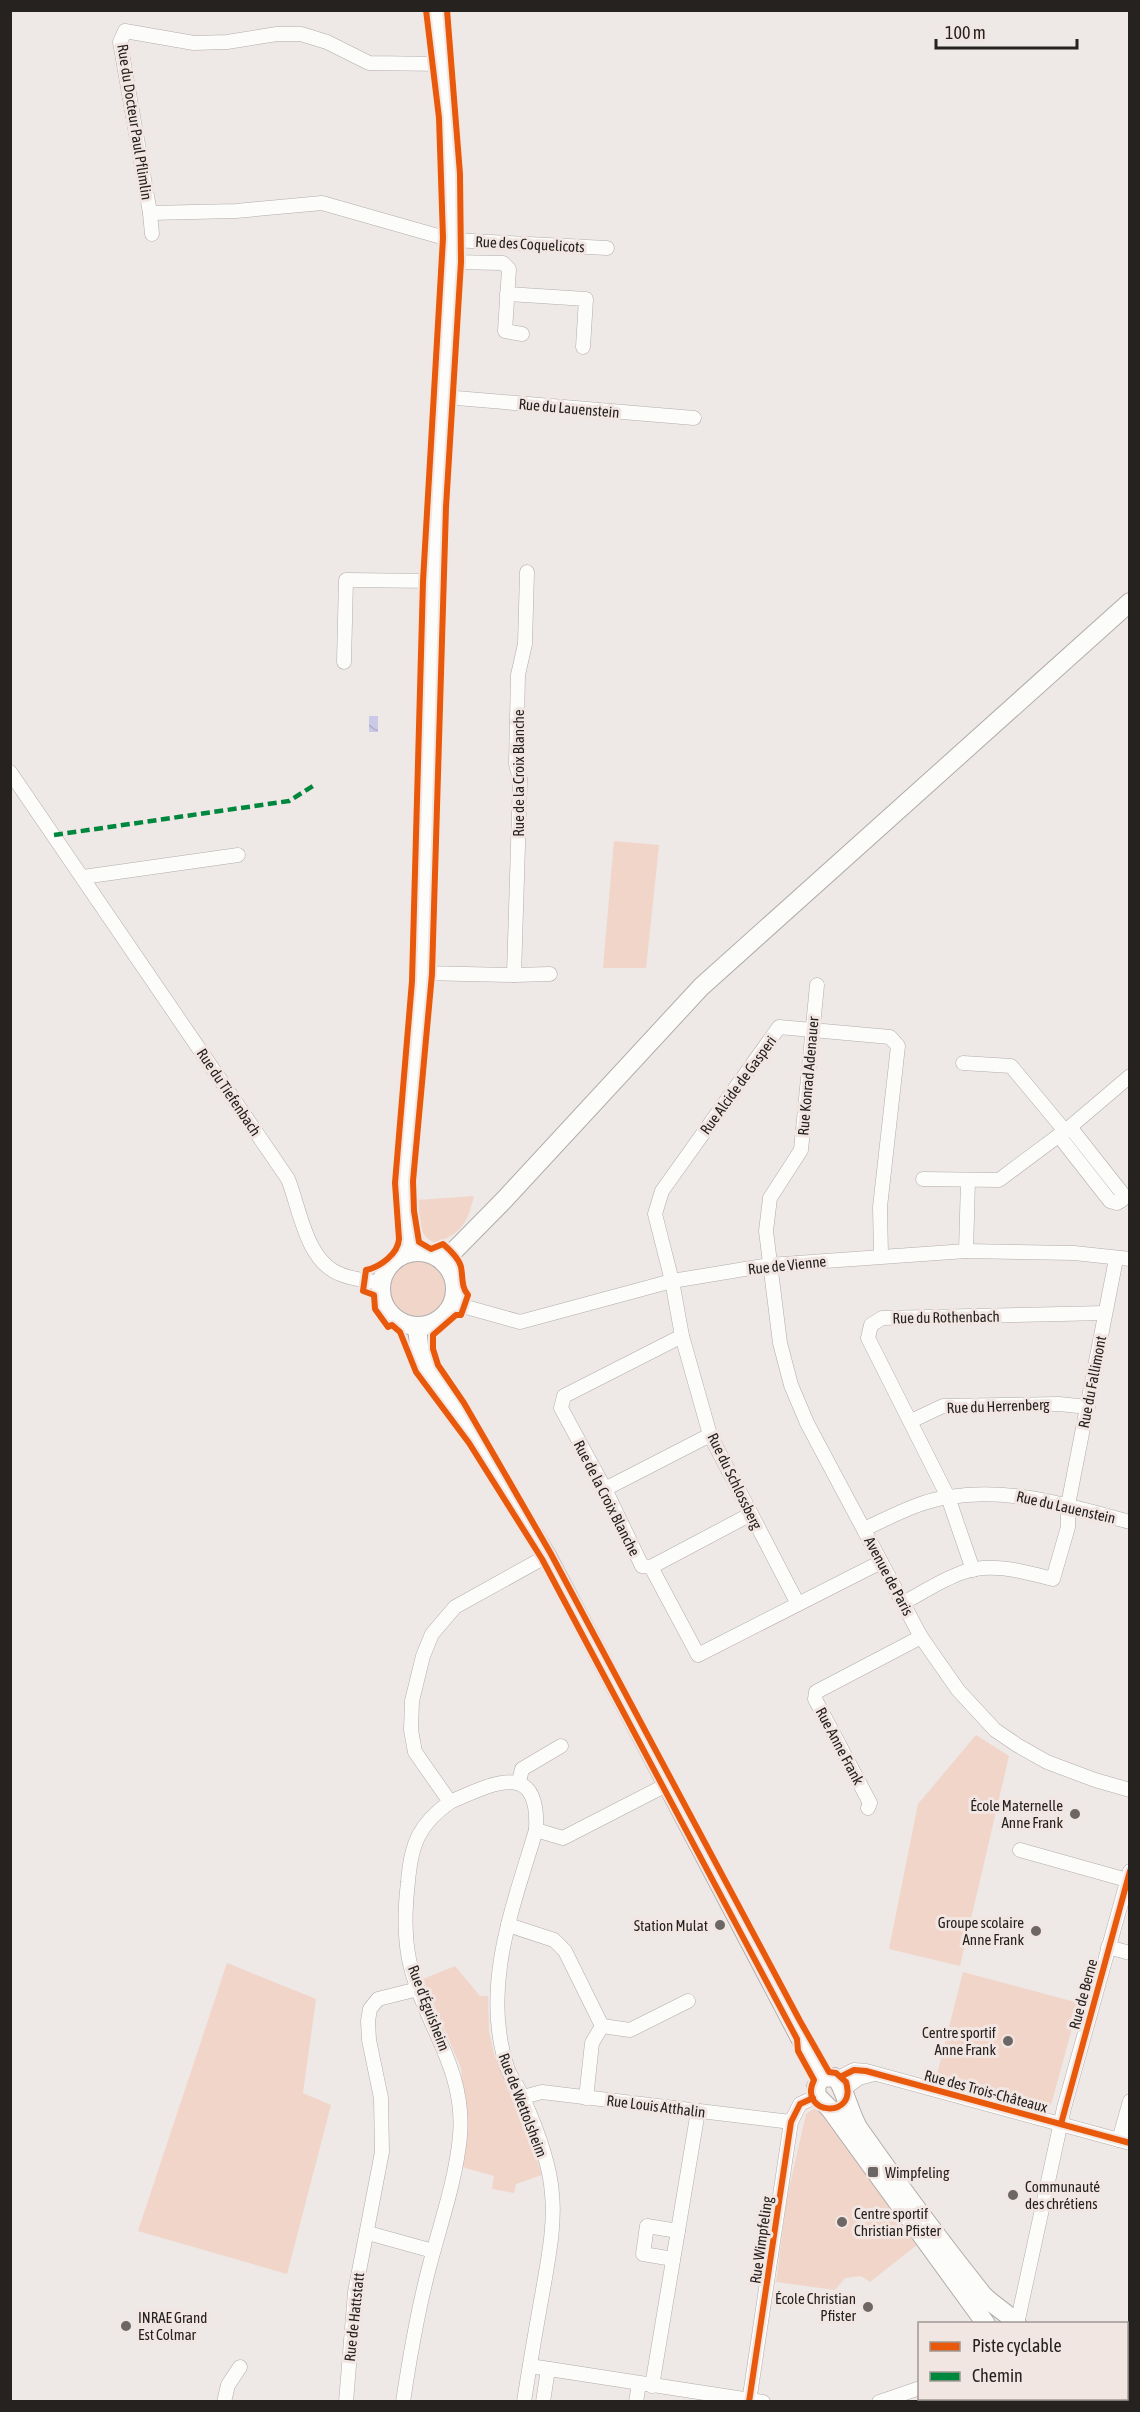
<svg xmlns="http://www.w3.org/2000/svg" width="1140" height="2412" font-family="'Asap Condensed',sans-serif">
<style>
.green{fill:#f1d5c9}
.water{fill:url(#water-waves)}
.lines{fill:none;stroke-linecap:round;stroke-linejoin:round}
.minor-casing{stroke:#b1adab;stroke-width:15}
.major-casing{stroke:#b1adab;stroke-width:20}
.minor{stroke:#fcfcfb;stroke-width:14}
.major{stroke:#fcfcfb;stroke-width:18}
.quiet{stroke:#00873e;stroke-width:4.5;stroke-dasharray:9 4.5;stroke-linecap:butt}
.cycleway-casing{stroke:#f2e6e2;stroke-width:10}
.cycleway{stroke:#e8590c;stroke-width:6}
.poi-dot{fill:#6c6765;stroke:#f2e6e2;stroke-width:2}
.labels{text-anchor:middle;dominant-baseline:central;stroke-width:6;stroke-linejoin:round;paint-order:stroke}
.street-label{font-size:15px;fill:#262220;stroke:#f2e6e2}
.poi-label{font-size:15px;fill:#262220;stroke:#f2e6e2;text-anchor:end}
</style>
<defs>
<pattern id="water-waves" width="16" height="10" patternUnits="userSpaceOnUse" patternTransform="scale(1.5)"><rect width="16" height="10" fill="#cacae8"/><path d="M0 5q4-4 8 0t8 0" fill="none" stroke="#adadc7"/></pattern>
</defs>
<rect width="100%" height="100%" fill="#eee8e6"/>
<g class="green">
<polygon points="614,841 659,845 646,968 603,968"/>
<path d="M474,1196C467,1223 463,1232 436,1243C417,1236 419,1218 417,1200Z"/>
<circle cx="419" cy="1289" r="30"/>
<polygon points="976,1735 1009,1756 960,1966 889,1949 918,1804"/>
<polygon points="227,1963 316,1999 303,2093 331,2105 287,2274 138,2231"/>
<polygon points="455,1966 480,1996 488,1996 489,2031 494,2054 529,2134 542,2175 516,2184 514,2193 492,2189 494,2176 462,2167 466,2125 461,2068 423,1979"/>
<polygon points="963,1972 1079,2003 1051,2105 1043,2107 936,2078"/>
<polygon points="815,2108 825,2113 853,2156 917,2245 870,2282 861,2276 845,2278 835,2290 776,2282 787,2198 806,2114"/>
</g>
<rect class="water" x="369" y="716" width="9" height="16"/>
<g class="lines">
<defs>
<g id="minor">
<polyline points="441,64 369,63 327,42 301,34 277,34 227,42 194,43 125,31 120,42 150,213 236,211 322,203 452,240 607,248"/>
<polyline points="150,213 152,234"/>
<polyline points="451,262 503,263 509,269 505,331 522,334"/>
<polyline points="507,294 586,299 583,347"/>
<polyline points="444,397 694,418"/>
<polyline points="344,662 346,580 433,581"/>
<path d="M10,772L288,1179C300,1209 306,1261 340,1274C353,1280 367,1280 381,1283"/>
<polyline points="83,877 238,855"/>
<polyline points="421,973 514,975 520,779 516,764 518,675 525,644 527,572"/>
<polyline points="514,975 550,974"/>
<polyline points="817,985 801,1150 770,1198 766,1231 780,1343 791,1385 807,1423 921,1637 958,1690 995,1730 1017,1745 1047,1762 1095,1780 1130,1790"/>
<polyline points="963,1063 1011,1066 1065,1131"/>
<polyline points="1059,1136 1110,1201 1117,1203 1122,1200 1122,1193 1070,1127"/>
<polyline points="923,1179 999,1180 1070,1127 1130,1076"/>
<polyline points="966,1251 968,1181"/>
<polyline points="411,1252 404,1178 421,973 433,581 452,240 447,119 436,10"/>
<polyline points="452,1303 520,1322 672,1281 769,1265 966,1251 1074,1253 1130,1259"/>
<polyline points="682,1336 564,1396 561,1408 605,1489 642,1566 651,1567 698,1655 881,1562"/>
<polyline points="911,1421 943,1406 1059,1404 1088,1407"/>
<polyline points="605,1489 710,1435"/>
<path d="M864,1529C891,1517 919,1501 949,1497C1011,1487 1070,1506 1130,1522"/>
<polyline points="651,1567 751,1514"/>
<polyline points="973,1570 948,1497 868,1338 871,1325 882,1318 1105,1313"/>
<path d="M903,1603C922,1593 941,1580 961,1573C990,1561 1025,1572 1053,1579L1068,1527V1505L1116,1259"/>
<polyline points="798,1604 710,1435 682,1336 672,1281 655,1214 662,1191 779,1027 890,1037 898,1046 880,1207 881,1255"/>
<polyline points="519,1782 522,1769 561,1746"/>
<path d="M450,1802C491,1784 540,1758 536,1830C513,1907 480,1989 508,2070C512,2079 519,2088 523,2098C536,2127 550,2162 552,2194C555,2223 549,2255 544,2284C537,2323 530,2362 524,2402"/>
<polyline points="868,1808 870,1803 815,1699 816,1692 921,1637"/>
<polyline points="536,1830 563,1838 668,1784"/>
<polyline points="1020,1850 1127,1880"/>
<polyline points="508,1925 554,1940 565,1951 602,2026 592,2043 586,2098"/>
<polyline points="1108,1947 1130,1953"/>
<polyline points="602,2026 630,2030 688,2001"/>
<polyline points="837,2079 854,2070 866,2071 1130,2143"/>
<polyline points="843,2090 859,2078 874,2074"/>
<polyline points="523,2097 542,2092 791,2122"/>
<polyline points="1119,2140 1130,2101"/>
<polyline points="368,2233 433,2251"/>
<polyline points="673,2259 643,2254 647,2226 678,2231"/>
<polyline points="1017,2324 1064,2108 1130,1871"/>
<polyline points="530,2366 763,2402"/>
<polyline points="652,2386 698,2111"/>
<polyline points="224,2402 228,2385 240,2367"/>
<polyline points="346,2402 355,2292 382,2152 381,2098 369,2040 368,2021 370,2009 378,1999 418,1989"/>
<path d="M403,2402C410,2355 418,2309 430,2264C441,2222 456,2179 460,2136C466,2066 422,2022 409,1959C404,1934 405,1907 408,1882C411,1844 419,1824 450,1802L415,1752L411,1730L412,1701L423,1656L432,1634L455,1607L547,1556"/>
<polyline points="543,2402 548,2369"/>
<polyline points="636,2402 639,2384"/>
<polyline points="749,2402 791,2122 800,2104 817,2096"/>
<polyline points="879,2402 920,2388"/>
</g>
<g id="major">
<circle cx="418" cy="1289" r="37"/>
<polyline points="443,1262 505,1199 701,987 1130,602"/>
<polyline points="417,1326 419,1346 427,1370 468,1427 547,1556 821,2078"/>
<path d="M986,2324L830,2109L817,2096L816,2087L821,2078L834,2077C843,2082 850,2115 859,2129C899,2186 940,2241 983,2295C991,2304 1013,2317 1017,2324"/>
<polyline points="1059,2398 1062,2402"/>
</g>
</defs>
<use href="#minor" class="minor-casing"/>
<use href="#major" class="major-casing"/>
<use href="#minor" class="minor"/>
<use href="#major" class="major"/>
<polyline class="quiet" points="54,835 289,801 316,784"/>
<defs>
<g id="cycleway">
<path d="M426,10L439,118L443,238L423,581L412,981L395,1183L399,1239C398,1254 380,1267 366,1270L363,1291L374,1295L375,1309L388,1327L392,1325L400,1332L416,1372L469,1443L542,1559L797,2039L798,2051L814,2080C797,2115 858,2120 846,2082L836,2073L829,2072L800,2021L551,1554L464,1403L438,1365L433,1349V1335L456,1315H461L468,1295C461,1287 463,1277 461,1267C459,1258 450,1250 443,1244L431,1249L419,1242L414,1211L413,1181L432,974L446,507L461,262L460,174L447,10"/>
<polyline points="842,2076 854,2070 866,2071 1130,2143"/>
<polyline points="1061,2124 1130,1871"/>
<polyline points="749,2402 791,2122 800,2104 813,2098"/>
</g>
</defs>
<use href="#cycleway" class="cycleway-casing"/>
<use href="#cycleway" class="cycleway"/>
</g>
<g class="poi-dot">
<circle cx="1075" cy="1814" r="6"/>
<circle cx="720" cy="1925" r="6"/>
<circle cx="1036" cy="1931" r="6"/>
<circle cx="1008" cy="2041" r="6"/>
<rect x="867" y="2166" width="12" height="12" rx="3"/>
<circle cx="1013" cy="2195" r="6"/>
<circle cx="842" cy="2222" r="6"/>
<circle cx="868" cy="2307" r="6"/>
<circle cx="126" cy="2326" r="6"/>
</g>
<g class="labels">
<g class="street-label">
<text transform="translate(135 122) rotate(81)">Rue du Docteur Paul Pflimlin</text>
<text transform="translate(530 244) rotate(3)">Rue des Coquelicots</text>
<text transform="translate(569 408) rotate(5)">Rue du Lauenstein</text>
<text transform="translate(518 773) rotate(-90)">Rue de la Croix Blanche</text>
<text transform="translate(808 1076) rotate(-85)">Rue Konrad Adenauer</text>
<text transform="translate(738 1085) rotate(-54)">Rue Alcide de Gasperi</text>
<text transform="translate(229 1092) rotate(56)">Rue du Tiefenbach</text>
<text transform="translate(787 1265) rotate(-6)">Rue de Vienne</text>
<text transform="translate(946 1317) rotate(-1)">Rue du Rothenbach</text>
<text transform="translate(1092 1382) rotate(-79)">Rue du Fallimont</text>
<text transform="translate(998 1406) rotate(-2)">Rue du Herrenberg</text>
<text transform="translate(735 1481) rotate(64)">Rue du Schlossberg</text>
<text transform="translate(607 1498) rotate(63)">Rue de la Croix Blanche</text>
<text transform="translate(1066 1507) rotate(13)">Rue du Lauenstein</text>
<text transform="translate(889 1576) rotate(62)">Avenue de Paris</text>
<text transform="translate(840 1746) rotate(62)">Rue Anne Frank</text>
<text transform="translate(1083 1994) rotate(-75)">Rue de Berne</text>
<text transform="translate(429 2008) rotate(69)">Rue d'Éguisheim</text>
<text transform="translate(986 2091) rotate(15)">Rue des Trois-Châteaux</text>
<text transform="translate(523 2105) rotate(69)">Rue de Wettolsheim</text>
<text transform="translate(656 2106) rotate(7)">Rue Louis Atthalin</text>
<text transform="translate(761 2240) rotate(-82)">Rue Wimpfeling</text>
<text transform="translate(354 2317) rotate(-84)">Rue de Hattstatt</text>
</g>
<g class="poi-label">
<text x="1063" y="1805">École Maternelle<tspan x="1063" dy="17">Anne Frank</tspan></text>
<text x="1024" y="1922">Groupe scolaire<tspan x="1024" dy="17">Anne Frank</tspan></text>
<text x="708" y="1925">Station Mulat</text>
<text x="996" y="2032">Centre sportif<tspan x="996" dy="17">Anne Frank</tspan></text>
<text x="885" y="2172" text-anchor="start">Wimpfeling</text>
<text x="1025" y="2186" text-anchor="start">Communauté<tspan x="1025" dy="17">des chrétiens</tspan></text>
<text x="854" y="2213" text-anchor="start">Centre sportif<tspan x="854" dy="17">Christian Pfister</tspan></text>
<text x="856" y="2298">École Christian<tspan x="856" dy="17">Pfister</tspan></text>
<text x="138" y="2317" text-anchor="start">INRAE Grand<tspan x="138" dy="17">Est Colmar</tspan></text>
</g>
</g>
<rect width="1140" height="2412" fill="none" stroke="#262220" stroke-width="24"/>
<rect x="918" y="2322" width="210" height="78" fill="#f2e6e2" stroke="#a09894" stroke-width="1.5"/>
<rect x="930" y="2342" width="30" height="9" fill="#e8590c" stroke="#a09894" stroke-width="1.5"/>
<text x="972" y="2352" font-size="18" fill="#262220">Piste cyclable</text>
<rect x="930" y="2372" width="30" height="9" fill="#00873e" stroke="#a09894" stroke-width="1.5"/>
<text x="972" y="2382" font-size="18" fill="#262220">Chemin</text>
<path d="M936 39v9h141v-9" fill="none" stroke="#262220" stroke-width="3"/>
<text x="945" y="39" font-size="18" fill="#262220" stroke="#f2e6e2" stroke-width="4.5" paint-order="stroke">100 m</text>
</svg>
